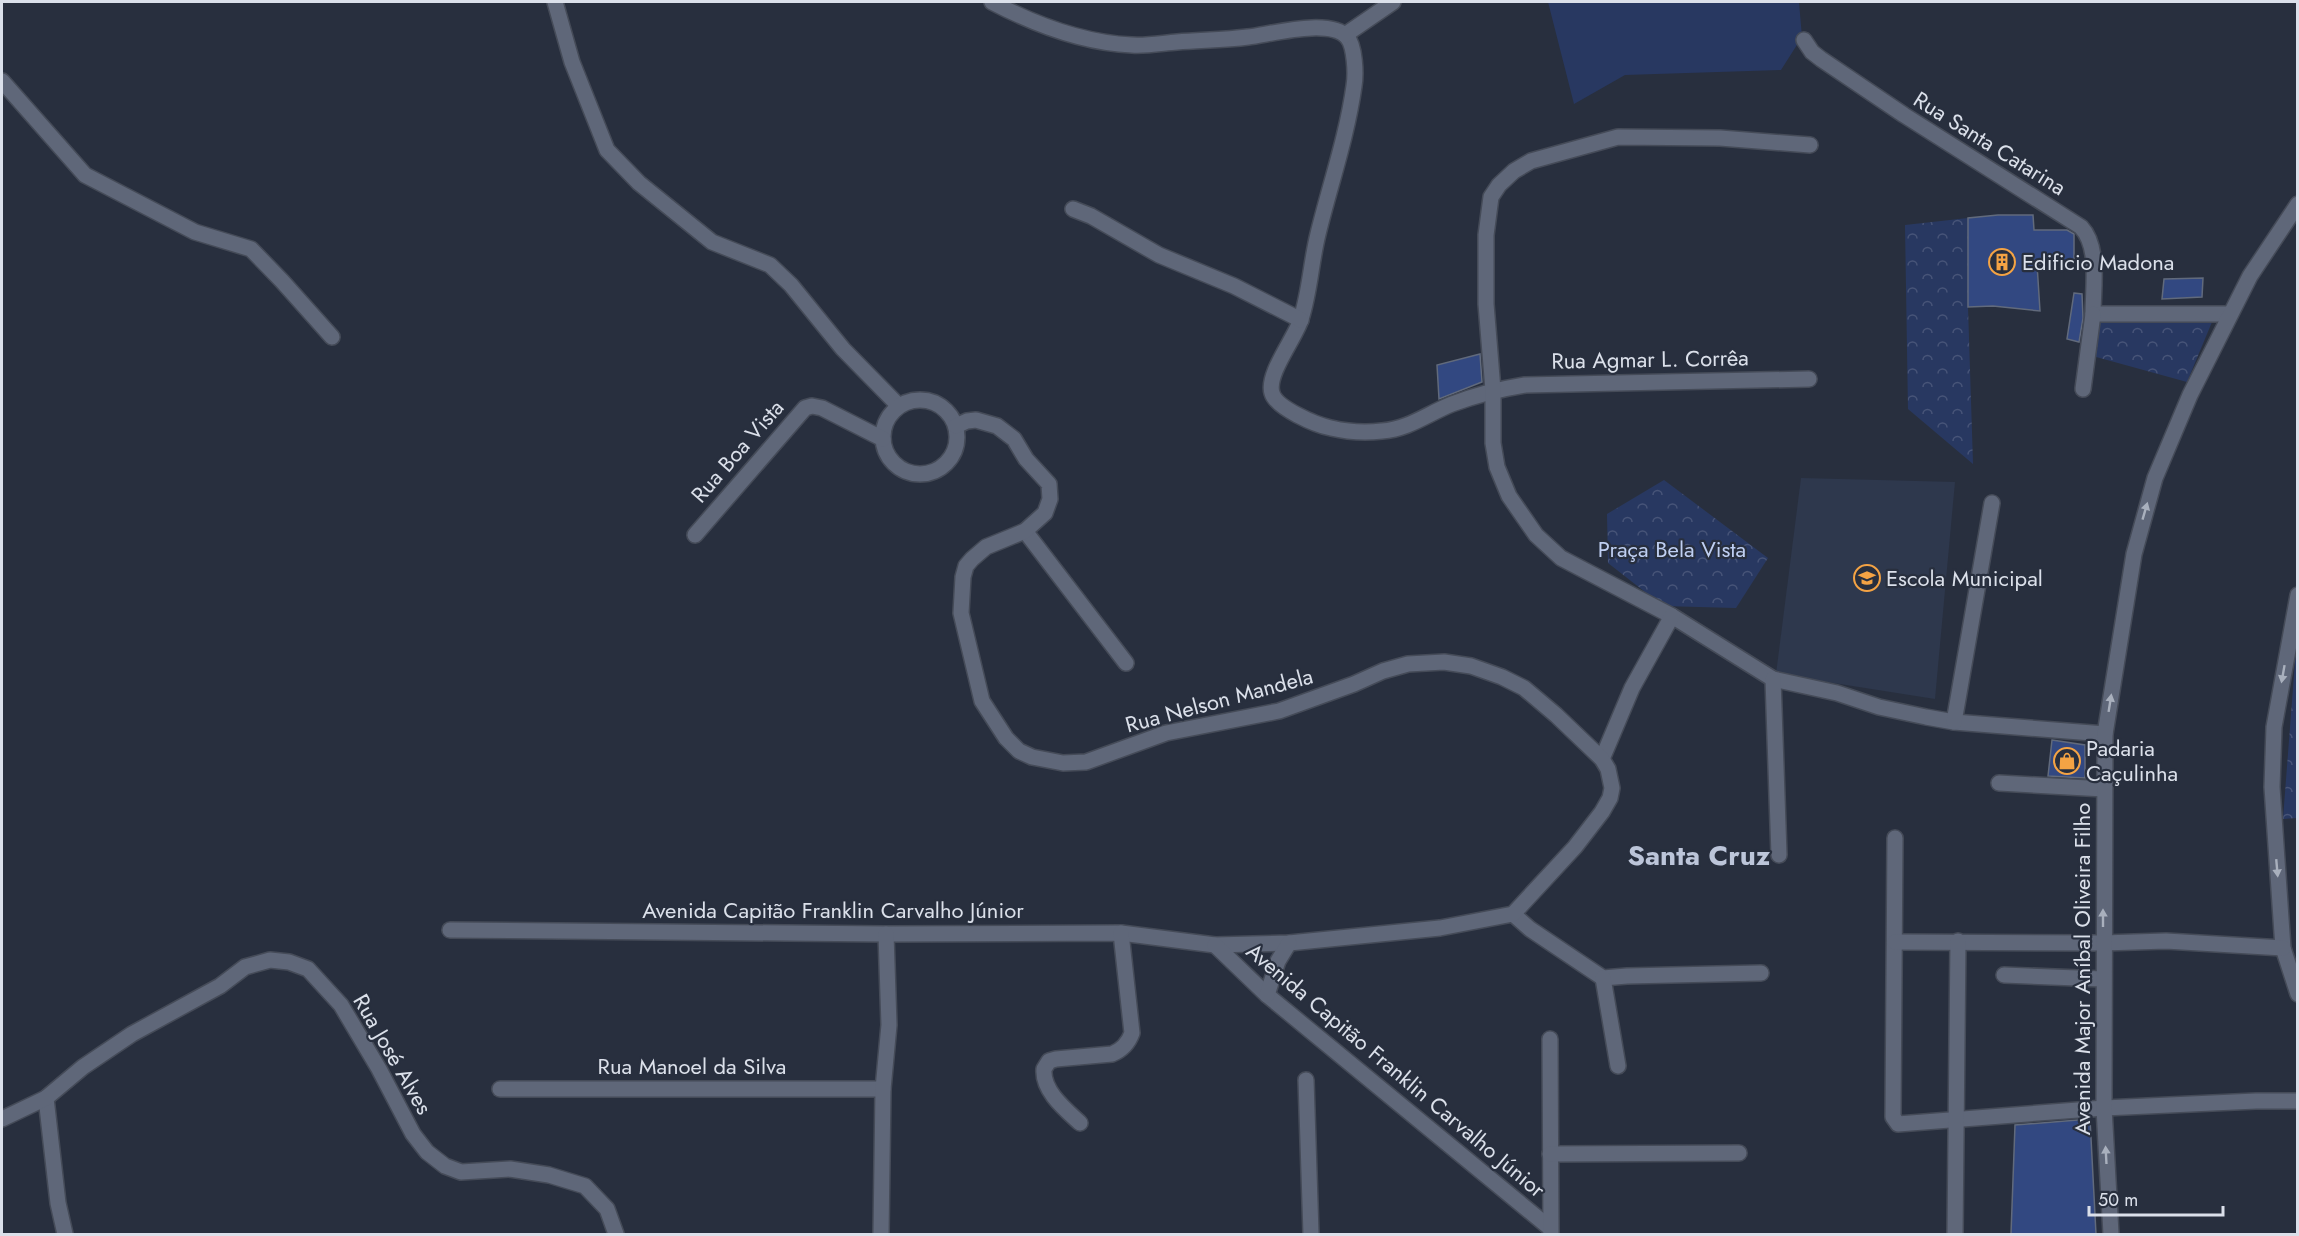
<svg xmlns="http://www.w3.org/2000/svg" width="2299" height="1236" font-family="Jost,sans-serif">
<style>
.built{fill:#2e384d}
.park{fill:url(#park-crowns)}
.garden{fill:#283861}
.building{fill:#324881;stroke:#616a7c;stroke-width:1.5}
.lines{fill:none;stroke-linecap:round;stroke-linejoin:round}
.minor-casing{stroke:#454b58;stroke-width:18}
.minor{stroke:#5f6779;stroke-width:15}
.oneway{fill:#a9b0bd}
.labels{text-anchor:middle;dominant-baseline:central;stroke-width:4.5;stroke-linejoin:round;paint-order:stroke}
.street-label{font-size:22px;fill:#dbe0ea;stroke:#282f3e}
.poi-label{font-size:22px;fill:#dbe0ea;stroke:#282f3e;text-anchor:start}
.park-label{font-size:22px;fill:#bfcff2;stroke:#282f3e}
.district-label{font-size:28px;font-weight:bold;fill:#bcc5d9;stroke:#282f3e}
</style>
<defs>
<pattern id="park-crowns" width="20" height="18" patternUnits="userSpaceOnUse" patternTransform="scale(1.5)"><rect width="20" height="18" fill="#283861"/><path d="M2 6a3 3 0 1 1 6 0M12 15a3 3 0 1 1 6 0" fill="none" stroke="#475478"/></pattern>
</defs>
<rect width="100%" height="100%" fill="#282f3e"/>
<polygon class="built" points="1801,478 1955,482 1935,699 1776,674"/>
<g class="park">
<polygon points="1968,218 1968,307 1973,464 1908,409 1905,225"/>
<polygon points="2096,315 2212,322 2187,382 2089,355"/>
<polygon points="1664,480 1768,558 1736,608 1663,606 1608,563 1607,514"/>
<polygon points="2297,635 2297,818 2283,819 2297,636"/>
</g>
<polygon class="garden" points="1548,2 1799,2 1802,37 1781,70 1625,75 1574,104"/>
<g class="building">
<polygon points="1998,215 2033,215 2034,230 2067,230 2074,234 2074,260 2037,264 2040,311 1993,306 1968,307 1968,218"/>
<polygon points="2203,278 2202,297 2162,299 2164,279"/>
<polygon points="2074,293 2082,294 2083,318 2079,342 2067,339"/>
<polygon points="1480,354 1482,382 1439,399 1437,365"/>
<polygon points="2052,740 2085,745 2085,778 2048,776"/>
<polygon points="2090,1119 2096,1234 2011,1234 2015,1125"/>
</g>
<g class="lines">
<defs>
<g id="minor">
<polyline points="555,2 572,62 607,150 639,183 712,242 770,265 791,285 843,349 899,406"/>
<path d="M992,2C1034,24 1084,43 1132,45C1147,46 1163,43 1177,42C1201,40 1225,40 1248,37C1272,34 1330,18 1347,37C1355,46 1356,74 1354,86C1347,136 1330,185 1318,234C1311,262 1310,291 1301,319C1296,337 1266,374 1272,393C1276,408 1316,425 1331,428C1348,432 1365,433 1382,431C1409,429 1427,414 1452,404C1476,395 1500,389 1525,385L1809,379"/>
<polyline points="1345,35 1393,2"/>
<path d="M1804,40L1812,52L1821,59L1904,115L2081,227C2100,247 2093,288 2093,314H2230"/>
<polyline points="2,81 85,175 195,232 251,249 282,281 332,337"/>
<polyline points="1810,145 1720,138 1618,137 1531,161 1514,171 1499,185 1491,197 1486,235 1486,304 1493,390 1493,443 1497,467 1509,496 1536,535 1561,558 1672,616 1773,679 1837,693 1879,707 1926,717 1954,722 2105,734"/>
<polyline points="1073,209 1091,216 1159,255 1234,286 1301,320"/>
<polyline points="2083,389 2093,314"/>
<circle cx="920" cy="437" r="37"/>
<polyline points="1025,531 1126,663"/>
<polyline points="695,535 805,408 812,406 822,408 883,439"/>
<polyline points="2298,595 2274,727 2272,787 2283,948 2298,994"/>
<polyline points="1773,679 1779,855"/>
<polyline points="1954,722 1992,503"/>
<polyline points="1602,759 1632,688 1672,616"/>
<polyline points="1999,783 2104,789"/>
<polyline points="1895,838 1893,1117 1898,1124 2104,1108 2256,1101 2298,1101"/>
<polyline points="1513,914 1530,929 1603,978 1627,976 1761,973"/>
<polyline points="450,930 886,934 1121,933 1215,945 1289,943 1440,928 1513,914 1575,847 1602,812 1610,798 1612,788 1608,769 1602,759 1556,715 1524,688 1502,677 1471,666 1444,662 1408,664 1383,671 1354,684 1279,711 1166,733 1086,762 1063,763 1032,757 1019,751 1006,738 982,701 961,613 963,577 966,566 972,559 986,547 1025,531 1045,513 1050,499 1049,484 1026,459 1014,439 997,426 976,420 967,421 956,426"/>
<polyline points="1895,942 2103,943 2166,941 2283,948"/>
<polyline points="1215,945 1267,995 1550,1228"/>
<polyline points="2004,975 2103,979"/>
<polyline points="1603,978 1618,1066"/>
<polyline points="1267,995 1278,961 1289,943"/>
<polyline points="1550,1039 1551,1234"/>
<polyline points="1306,1080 1311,1234"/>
<polyline points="500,1089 883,1089"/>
<polyline points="46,1098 58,1203 65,1234"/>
<polyline points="2,1119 46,1098 83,1067 132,1034 220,986 245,967 270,960 289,962 308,969 341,1005 379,1069 413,1134 427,1152 445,1166 461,1172 510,1169 549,1175 585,1186 607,1209 616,1234"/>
<path d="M1080,1123C1066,1110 1042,1091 1044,1069L1049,1061L1056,1059L1112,1054C1122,1050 1128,1044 1132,1033L1121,933"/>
<polyline points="1550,1154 1739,1153"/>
<polyline points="881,1234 883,1089 889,1025 886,934"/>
<polyline points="1955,1234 1958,941"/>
<polyline points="2111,1234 2104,1108 2105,734 2134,554 2155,478 2190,395 2250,276 2298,204"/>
</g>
</defs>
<use href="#minor" class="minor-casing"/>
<use href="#minor" class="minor"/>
</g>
<defs><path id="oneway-solid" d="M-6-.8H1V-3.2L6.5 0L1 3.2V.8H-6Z" transform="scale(1.5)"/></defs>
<g class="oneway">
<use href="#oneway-solid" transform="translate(2145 511) rotate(-74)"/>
<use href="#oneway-solid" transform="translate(2283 674) rotate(100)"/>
<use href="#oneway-solid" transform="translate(2110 703) rotate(-81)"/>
<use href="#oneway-solid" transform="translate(2277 868) rotate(85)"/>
<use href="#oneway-solid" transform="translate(2103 918) rotate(-90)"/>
<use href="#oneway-solid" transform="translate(2106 1155) rotate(-93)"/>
</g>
<defs>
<symbol id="building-ring" viewBox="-11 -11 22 22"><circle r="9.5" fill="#282f3e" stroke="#f4a344" stroke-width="1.5"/><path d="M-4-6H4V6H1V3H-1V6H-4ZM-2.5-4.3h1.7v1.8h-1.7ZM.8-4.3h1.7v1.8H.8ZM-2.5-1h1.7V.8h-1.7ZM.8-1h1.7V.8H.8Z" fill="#f4a344"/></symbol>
<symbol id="school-ring" viewBox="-11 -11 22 22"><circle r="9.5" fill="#282f3e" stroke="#f4a344" stroke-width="1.5"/><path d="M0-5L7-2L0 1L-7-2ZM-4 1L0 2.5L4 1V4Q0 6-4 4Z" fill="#f4a344"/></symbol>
<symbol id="shop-ring" viewBox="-11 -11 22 22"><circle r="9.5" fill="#282f3e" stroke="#f4a344" stroke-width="1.5"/><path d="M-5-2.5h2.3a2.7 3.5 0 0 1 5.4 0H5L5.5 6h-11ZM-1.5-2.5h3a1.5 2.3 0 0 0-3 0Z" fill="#f4a344"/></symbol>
</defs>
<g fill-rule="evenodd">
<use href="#building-ring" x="1987" y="247" width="30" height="30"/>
<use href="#school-ring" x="1852" y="563" width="30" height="30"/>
<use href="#shop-ring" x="2052" y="746" width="30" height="30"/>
</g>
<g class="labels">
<g class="street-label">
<text transform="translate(1990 143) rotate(32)">Rua Santa Catarina</text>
<text transform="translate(1650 359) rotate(-1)">Rua Agmar L. Corrêa</text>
<text transform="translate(737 451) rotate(-49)">Rua Boa Vista</text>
<text transform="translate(1219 700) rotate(-15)">Rua Nelson Mandela</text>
<text x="833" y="910">Avenida Capitão Franklin Carvalho Júnior</text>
<text transform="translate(2082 969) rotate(-90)">Avenida Major Aníbal Oliveira Filho</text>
<text transform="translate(393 1054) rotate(60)">Rua José Alves</text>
<text x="692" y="1066">Rua Manoel da Silva</text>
<text transform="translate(1396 1070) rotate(40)">Avenida Capitão Franklin Carvalho Júnior</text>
</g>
<g class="poi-label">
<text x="2022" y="262">Edificio Madona</text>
<text x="1886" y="578">Escola Municipal</text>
<text x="2086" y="748">Padaria<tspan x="2086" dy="25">Caçulinha</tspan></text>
</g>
<g class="park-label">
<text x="1672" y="549">Praça Bela Vista</text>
</g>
<g class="district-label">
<text x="1699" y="855">Santa Cruz</text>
</g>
</g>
<rect width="2299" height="1236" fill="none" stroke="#dbe0ea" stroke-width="6"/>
<path d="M2089 1206v9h134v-9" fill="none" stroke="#dbe0ea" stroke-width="3"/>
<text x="2098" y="1206" font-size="18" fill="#dbe0ea" stroke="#282f3e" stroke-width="4.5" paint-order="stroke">50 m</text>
</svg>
